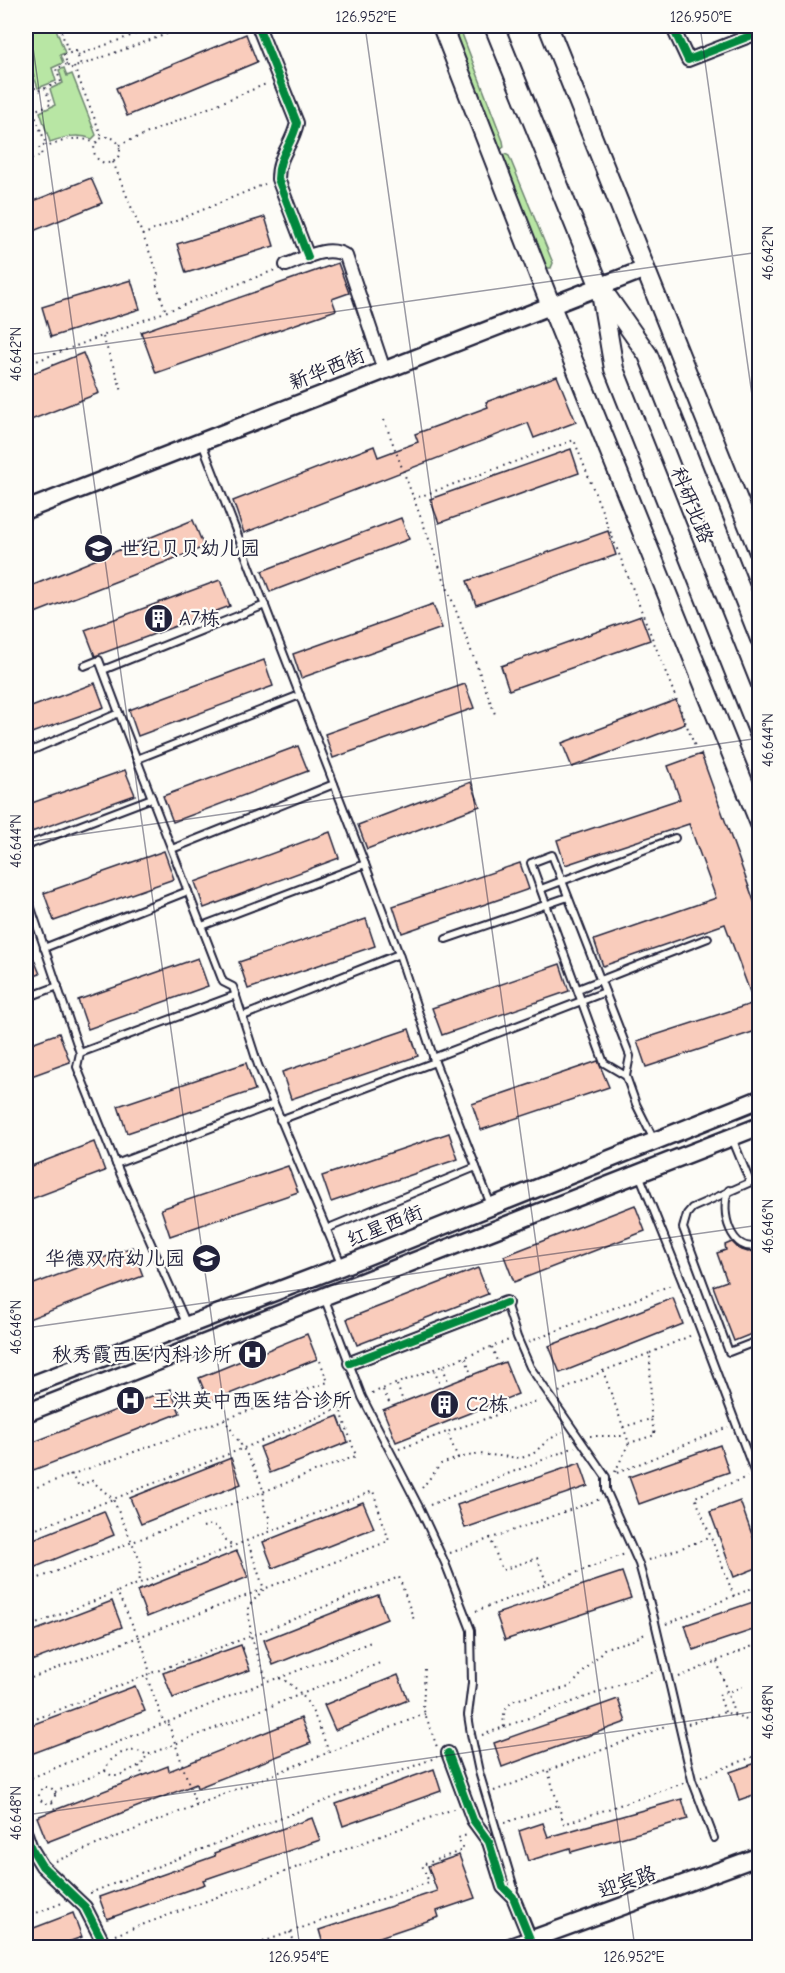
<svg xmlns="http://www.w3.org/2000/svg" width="785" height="1973" font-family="'Comic Neue','LXGW WenKai TC',sans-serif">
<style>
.green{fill:#b8e6a4;stroke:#6d8470;stroke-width:1.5}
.building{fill:#f9ccbc;stroke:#22223b;stroke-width:1.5}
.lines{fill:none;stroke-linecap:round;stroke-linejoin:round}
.lane-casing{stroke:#22223b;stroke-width:10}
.street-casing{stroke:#22223b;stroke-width:16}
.secondary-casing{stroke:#22223b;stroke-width:21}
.primary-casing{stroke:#22223b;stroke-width:22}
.path{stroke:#22223b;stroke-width:2;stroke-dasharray:1.5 4.5;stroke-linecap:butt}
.lane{stroke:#fdfcf7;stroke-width:6}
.street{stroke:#fdfcf7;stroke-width:12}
.secondary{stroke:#fdfcf7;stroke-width:16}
.primary{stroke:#fdfcf7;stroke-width:18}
.cycleway-casing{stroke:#fdfcf7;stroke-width:11}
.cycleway{stroke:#00873e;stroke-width:8}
.ticks{fill:none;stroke:#22223b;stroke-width:1.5;stroke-opacity:0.45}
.labels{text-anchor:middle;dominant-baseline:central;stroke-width:4.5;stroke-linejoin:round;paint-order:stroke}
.street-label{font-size:20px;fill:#22223b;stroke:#fdfcf7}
.poi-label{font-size:20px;fill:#22223b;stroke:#fdfcf7;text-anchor:start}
.neatline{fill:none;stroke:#22223b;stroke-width:2}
.ticks-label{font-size:15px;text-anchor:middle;fill:#22223b}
</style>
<rect width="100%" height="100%" fill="#fdfcf7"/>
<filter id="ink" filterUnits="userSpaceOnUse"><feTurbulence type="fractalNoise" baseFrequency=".0167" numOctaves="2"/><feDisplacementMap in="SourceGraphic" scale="12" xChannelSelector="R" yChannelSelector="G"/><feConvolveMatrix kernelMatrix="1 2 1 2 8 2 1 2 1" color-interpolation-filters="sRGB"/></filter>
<g filter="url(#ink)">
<g class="green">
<polygon points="26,26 55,26 65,53 60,55 63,63 52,68 56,81 38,88 26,54"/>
<polygon points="448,26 459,26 503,141 504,147 500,150 497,149"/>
<path d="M64,68L67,76L72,74L96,135L92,139C78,133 64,137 50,142L40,112L55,105L50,89L63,83L59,70Z"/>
<polygon points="505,154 509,156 553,263 551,268 547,268 544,266 501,156"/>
</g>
<g class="building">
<polygon points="246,34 257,62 127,116 116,88"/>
<polygon points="91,178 102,203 26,234 26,204"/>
<polygon points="265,217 274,246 186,273 177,244"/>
<polygon points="338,263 349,293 332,299 336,310 156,373 141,332"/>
<polygon points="131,280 140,309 51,337 42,307"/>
<polygon points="83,353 99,393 26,422 26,376"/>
<polygon points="557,376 576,422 534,438 528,423 244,533 233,501 374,446 378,457 418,442 415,434 488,407 486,402"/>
<polygon points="571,449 579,473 439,523 430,499"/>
<polygon points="401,518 409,539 270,592 262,571"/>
<polygon points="193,520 204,547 35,613 26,588"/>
<polygon points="608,531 616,555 476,605 467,581"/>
<polygon points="220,580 230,606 95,656 85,630"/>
<polygon points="433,604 442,628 301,678 293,654"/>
<polygon points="641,616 650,640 509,690 501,666"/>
<polygon points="264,660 273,686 138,736 129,710"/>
<polygon points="95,683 104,707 26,735 26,709"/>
<polygon points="465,684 474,708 333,758 325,734"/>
<polygon points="676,700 685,724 572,767 562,743"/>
<polygon points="298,746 308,771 173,822 163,796"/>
<polygon points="701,754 759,915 759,1030 646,1067 637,1041 754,1003 725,924 603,966 594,940 716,898 689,824 565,865 557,840 680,799 668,766"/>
<polygon points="125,770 135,795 26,834 26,805"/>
<polygon points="471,782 480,806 367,849 358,825"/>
<polygon points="330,832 339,858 204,908 195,882"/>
<polygon points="164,851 174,879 54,921 44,893"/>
<polygon points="520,863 529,889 402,933 393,906"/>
<polygon points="366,919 375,946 248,989 239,962"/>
<polygon points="26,940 40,974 26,979"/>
<polygon points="198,958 208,986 88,1029 78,1000"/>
<polygon points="560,964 569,991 442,1035 432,1008"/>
<polygon points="409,1029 418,1056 291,1099 282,1072"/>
<polygon points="59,1033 70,1062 26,1078 26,1045"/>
<polygon points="598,1061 609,1087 481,1130 472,1104"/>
<polygon points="246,1063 255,1090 127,1133 118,1106"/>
<polygon points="449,1133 458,1159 331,1202 322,1176"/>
<polygon points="94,1142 105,1171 26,1201 26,1168"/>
<polygon points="288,1166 298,1192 170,1236 161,1209"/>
<polygon points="635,1205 645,1231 514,1282 504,1256"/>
<polygon points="732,1242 739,1249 748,1252 759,1250 759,1285 754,1287 759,1301 759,1331 734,1341 713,1286 727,1281 717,1253 726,1250 725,1245"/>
<polygon points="132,1247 143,1276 26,1320 26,1287"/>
<polygon points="478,1268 488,1294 357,1345 347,1319"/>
<polygon points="673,1298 683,1324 560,1373 549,1346"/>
<polygon points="307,1334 317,1359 209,1402 199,1378"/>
<polygon points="505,1362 518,1394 396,1442 383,1410"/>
<polygon points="170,1389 180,1413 26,1473 26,1445"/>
<polygon points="338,1416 348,1442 270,1473 260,1447"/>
<polygon points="720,1445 729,1472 639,1504 629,1477"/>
<polygon points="231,1458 241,1484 141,1524 130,1498"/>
<polygon points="580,1463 588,1486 465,1528 457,1505"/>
<polygon points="740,1501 759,1554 759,1567 734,1577 710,1512"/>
<polygon points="363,1502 374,1528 273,1568 263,1542"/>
<polygon points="104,1511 114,1535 26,1571 26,1542"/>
<polygon points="237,1551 248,1577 147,1617 137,1591"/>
<polygon points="622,1572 631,1598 505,1640 496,1614"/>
<polygon points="378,1595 387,1619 273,1665 264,1640"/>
<polygon points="759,1600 759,1628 693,1650 685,1625"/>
<polygon points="112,1601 122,1627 26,1663 26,1634"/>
<polygon points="241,1645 250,1670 173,1698 163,1673"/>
<polygon points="398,1675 408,1700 335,1730 324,1705"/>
<polygon points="135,1686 145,1711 26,1756 26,1727"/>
<polygon points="618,1699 626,1722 502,1767 494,1743"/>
<polygon points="301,1718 311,1743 197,1788 196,1784 47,1842 37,1817 168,1766 169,1771"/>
<polygon points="759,1762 759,1793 739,1800 730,1772"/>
<polygon points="434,1769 441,1791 343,1826 336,1804"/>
<polygon points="682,1799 688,1819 571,1852 570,1848 528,1861 519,1831 543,1823 548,1837"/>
<polygon points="312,1818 320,1840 203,1880 205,1884 107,1919 99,1897 215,1856 214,1853"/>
<polygon points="459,1855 475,1898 437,1911 439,1917 350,1947 324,1947 319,1930 437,1891 428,1866"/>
<polygon points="73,1913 82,1937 54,1947 26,1947 26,1931"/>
</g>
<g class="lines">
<defs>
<g id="lane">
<polyline points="202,443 365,864 399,954 435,1062 491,1205"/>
<polyline points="84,666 99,660 119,713"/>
<polyline points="103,670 265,605"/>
<polyline points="26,753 119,713 223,982 233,987 258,1065 342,1266"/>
<polyline points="137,759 300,695"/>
<polyline points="26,846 152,798"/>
<polyline points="172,849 334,784"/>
<polyline points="541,889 675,838"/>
<polyline points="26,893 80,1053 77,1067 116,1164 187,1325"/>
<polyline points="202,926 365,864"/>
<polyline points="446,939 568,897"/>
<polyline points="44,948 188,891"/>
<polyline points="578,989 708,938"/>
<polyline points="26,998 58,986"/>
<polyline points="243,1016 399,954"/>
<polyline points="80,1053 236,995"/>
<polyline points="433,1058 605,992"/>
<polyline points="626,1076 630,1056 552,855 531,863 604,1063 626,1076 636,1104 654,1140"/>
<polyline points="280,1120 435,1062"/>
<polyline points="732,1138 750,1182"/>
<polyline points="116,1164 274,1104"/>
<polyline points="639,1174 682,1281 760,1487"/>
<polyline points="760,1178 692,1208 687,1214 683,1228 729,1352 760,1340"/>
<path d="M729,1190C719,1210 731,1256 760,1245"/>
<polyline points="326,1229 476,1167"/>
<polyline points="324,1297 362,1397 420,1509 445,1563 471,1630 472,1683 468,1715 471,1734 479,1772 514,1888 513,1897"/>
<polyline points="506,1303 517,1337 530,1367 606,1477 606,1490 639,1564 654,1618 692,1780 714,1838"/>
</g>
<g id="street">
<path d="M258,26L297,123C292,146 278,155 278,179L308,257"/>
<polyline points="672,26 688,60 760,32"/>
<path d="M286,265C305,258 328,244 346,256L384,370"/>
<polyline points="350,1363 506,1303"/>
<polyline points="448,1753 473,1820 489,1842 503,1887 513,1897 530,1939"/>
<polyline points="26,1834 31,1848 42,1866 85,1907 106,1948"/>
</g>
<g id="secondary">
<polyline points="26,510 645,269"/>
<polyline points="26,1387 340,1267 760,1099"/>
<polyline points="26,1413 760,1126"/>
<polyline points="508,1948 760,1856"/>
</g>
<g id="primary">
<polyline points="442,26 551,306 760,824"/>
<polyline points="494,26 600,287 614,369 760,736"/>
<polyline points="548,26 760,555"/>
<polyline points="603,291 648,355 760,639"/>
</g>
</defs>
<use href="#lane" class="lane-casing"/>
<use href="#street" class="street-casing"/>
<use href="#secondary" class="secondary-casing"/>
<use href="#primary" class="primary-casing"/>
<g class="path">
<polyline points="59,26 69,53"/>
<polyline points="189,26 195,28 202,26"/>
<polygon points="76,51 81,65 69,69 64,55"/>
<polyline points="78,55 158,26"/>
<polyline points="26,65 36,91"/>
<polyline points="81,65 189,26"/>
<polyline points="74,67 102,137"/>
<polyline points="45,88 51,104 33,111 27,95 61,82 56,69 67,64"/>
<circle cx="107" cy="150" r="13"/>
<path d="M46,144L47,147C64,140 80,134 96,144"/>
<polyline points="119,145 266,84"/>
<polyline points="26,161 42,155 39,147 46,144 33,111"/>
<polyline points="113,162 158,273 156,283 166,312"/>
<polyline points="142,235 265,184"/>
<polyline points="103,337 122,391"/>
<polyline points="26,339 35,361"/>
<polyline points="26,365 275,270"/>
<polyline points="384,420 495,714"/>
<polyline points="413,499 574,440 696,749"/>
<polyline points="529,1342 671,1285"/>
<polyline points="492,1347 498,1364"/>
<polyline points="650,1353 692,1335"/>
<polyline points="466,1358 471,1375"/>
<polyline points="443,1367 449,1384"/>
<polyline points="434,1370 441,1387"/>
<polyline points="603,1371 650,1353 651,1419"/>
<polyline points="397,1385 403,1401"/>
<polyline points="383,1390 391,1406"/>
<polyline points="559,1392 603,1371 629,1443 615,1472"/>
<polyline points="372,1393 509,1340"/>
<path d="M224,1419C238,1440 256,1466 263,1490C265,1500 262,1509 269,1517V1531"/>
<polyline points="623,1427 651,1419 655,1435 629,1443"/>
<polyline points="590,1436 626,1436"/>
<polyline points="399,1449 447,1432"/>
<polyline points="458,1458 447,1432 540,1400"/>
<polyline points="617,1473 728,1427"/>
<polyline points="70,1474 80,1487 91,1480 113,1499 141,1563 138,1584"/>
<polyline points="422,1488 441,1464 458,1458 479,1454 521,1458 533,1454 548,1440 563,1432"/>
<polyline points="26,1491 328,1382 320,1361"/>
<polyline points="430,1505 575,1447"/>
<path d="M203,1527L212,1524C222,1529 223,1540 233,1546"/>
<polyline points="26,1533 244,1448 340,1408 356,1456 26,1583"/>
<polyline points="490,1537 502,1570 537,1558 547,1584"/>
<polyline points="450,1553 600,1499"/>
<polyline points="649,1560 711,1537"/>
<polyline points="734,1596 695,1497 747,1477"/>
<polyline points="476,1611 625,1554"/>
<polyline points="666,1624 760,1585"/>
<polyline points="26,1628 117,1592 144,1649 150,1674"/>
<polyline points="717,1661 760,1643"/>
<polyline points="425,1669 423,1708 437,1747"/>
<polyline points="679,1677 717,1661 735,1716"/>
<polyline points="279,1678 371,1642"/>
<polyline points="26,1680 389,1541 373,1491 117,1592"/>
<polyline points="725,1712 719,1695 742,1687"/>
<polyline points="168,1722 267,1681"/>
<polyline points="26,1723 146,1675"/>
<polyline points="688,1724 725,1712 760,1725"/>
<path d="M504,1727C502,1714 505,1707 515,1700L570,1687L605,1648L633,1640L647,1633"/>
<polyline points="482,1735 657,1671"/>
<path d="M329,1752C317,1723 310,1691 279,1678L267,1681L251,1636L399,1577L414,1620"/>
<polyline points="139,1766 143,1776"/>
<path d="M105,1771C109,1754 133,1745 147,1755"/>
<polyline points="548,1771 564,1824 684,1783"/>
<polyline points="701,1777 760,1754"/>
<polyline points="26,1780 164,1723"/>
<circle cx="47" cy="1795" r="8"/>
<polyline points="494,1791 668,1725"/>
<polyline points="55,1792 105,1771 112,1776 118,1776 142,1764 147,1755 380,1663"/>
<polyline points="52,1802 55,1810"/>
<polyline points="196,1805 168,1722 164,1723 146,1675 251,1636 248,1607 264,1589 247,1540"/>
<polyline points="504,1823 559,1805"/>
<polyline points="56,1861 425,1714"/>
<polyline points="90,1893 437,1757"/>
<polyline points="26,1917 62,1903"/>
<polyline points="290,1932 297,1948"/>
<polyline points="115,1935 456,1808"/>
<polyline points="81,1948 90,1944"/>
<polyline points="246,1948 429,1882 422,1865 463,1850 458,1838 467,1835"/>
</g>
<use href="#lane" class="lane"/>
<use href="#street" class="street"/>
<use href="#secondary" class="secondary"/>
<use href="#primary" class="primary"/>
<defs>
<g id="cycleway">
<path d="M258,26L297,123C292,146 278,155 278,179L308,257"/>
<polyline points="672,26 688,60 760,32"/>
<polyline points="350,1363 506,1303"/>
<polyline points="448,1753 473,1820 489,1842 503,1887 513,1897 530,1939"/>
<polyline points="26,1834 31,1848 42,1866 85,1907 106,1948"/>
</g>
</defs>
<use href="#cycleway" class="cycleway-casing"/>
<use href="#cycleway" class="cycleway"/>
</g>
</g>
<path class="ticks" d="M30,26L300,1948M365,26L635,1948M700,26L760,452M26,355L760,252M26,842L760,738M26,1328L760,1225M26,1815L760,1711"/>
<defs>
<symbol id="school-disc" viewBox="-11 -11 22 22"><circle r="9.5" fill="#22223b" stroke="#fdfcf7"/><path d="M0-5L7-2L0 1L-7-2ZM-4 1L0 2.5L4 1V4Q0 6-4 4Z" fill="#fff"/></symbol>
<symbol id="building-disc" viewBox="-11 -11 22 22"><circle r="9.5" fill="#22223b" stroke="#fdfcf7"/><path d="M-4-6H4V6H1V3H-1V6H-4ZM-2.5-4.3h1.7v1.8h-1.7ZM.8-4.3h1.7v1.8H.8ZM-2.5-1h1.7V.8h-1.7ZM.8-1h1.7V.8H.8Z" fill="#fff"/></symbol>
<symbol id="hospital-disc" viewBox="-11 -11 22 22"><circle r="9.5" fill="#22223b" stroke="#fdfcf7"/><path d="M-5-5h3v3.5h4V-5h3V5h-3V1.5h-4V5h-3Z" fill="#fff"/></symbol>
</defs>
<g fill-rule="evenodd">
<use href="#school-disc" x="82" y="532" width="33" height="33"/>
<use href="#building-disc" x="142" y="602" width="33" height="33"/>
<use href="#school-disc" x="190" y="1242" width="33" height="33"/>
<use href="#hospital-disc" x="236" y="1338" width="33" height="33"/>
<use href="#hospital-disc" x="114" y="1384" width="33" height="33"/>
<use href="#building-disc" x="428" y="1388" width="33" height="33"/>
</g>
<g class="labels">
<g class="street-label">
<text transform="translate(327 369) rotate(-22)">新华西街</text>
<text transform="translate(692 505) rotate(68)">科研北路</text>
<text transform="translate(385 1226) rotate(-22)">红星西街</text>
<text transform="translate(627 1882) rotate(-20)">迎宾路</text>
</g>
<g class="poi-label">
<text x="120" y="548">世纪贝贝幼儿园</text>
<text x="179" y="618">A7栋</text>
<text x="185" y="1258" text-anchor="end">华德双府幼儿园</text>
<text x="232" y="1354" text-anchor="end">秋秀霞西医内科诊所</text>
<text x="152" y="1400">王洪英中西医结合诊所</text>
<text x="466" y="1404">C2栋</text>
</g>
</g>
<rect width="785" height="1973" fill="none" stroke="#fdfcf7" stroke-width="66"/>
<rect x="33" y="33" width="719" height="1907" class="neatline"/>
<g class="ticks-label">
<text x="366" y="22">126.952°E</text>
<text x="701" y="22">126.950°E</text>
<text transform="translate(768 253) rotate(-90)" y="5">46.642°N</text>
<text transform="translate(16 354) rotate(-90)" y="5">46.642°N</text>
<text transform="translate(768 740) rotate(-90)" y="5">46.644°N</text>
<text transform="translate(16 841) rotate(-90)" y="5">46.644°N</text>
<text transform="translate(768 1226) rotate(-90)" y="5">46.646°N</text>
<text transform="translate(16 1327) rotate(-90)" y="5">46.646°N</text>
<text transform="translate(768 1712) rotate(-90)" y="5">46.648°N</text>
<text transform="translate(16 1813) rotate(-90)" y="5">46.648°N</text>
<text x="299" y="1962">126.954°E</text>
<text x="634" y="1962">126.952°E</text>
</g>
</svg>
